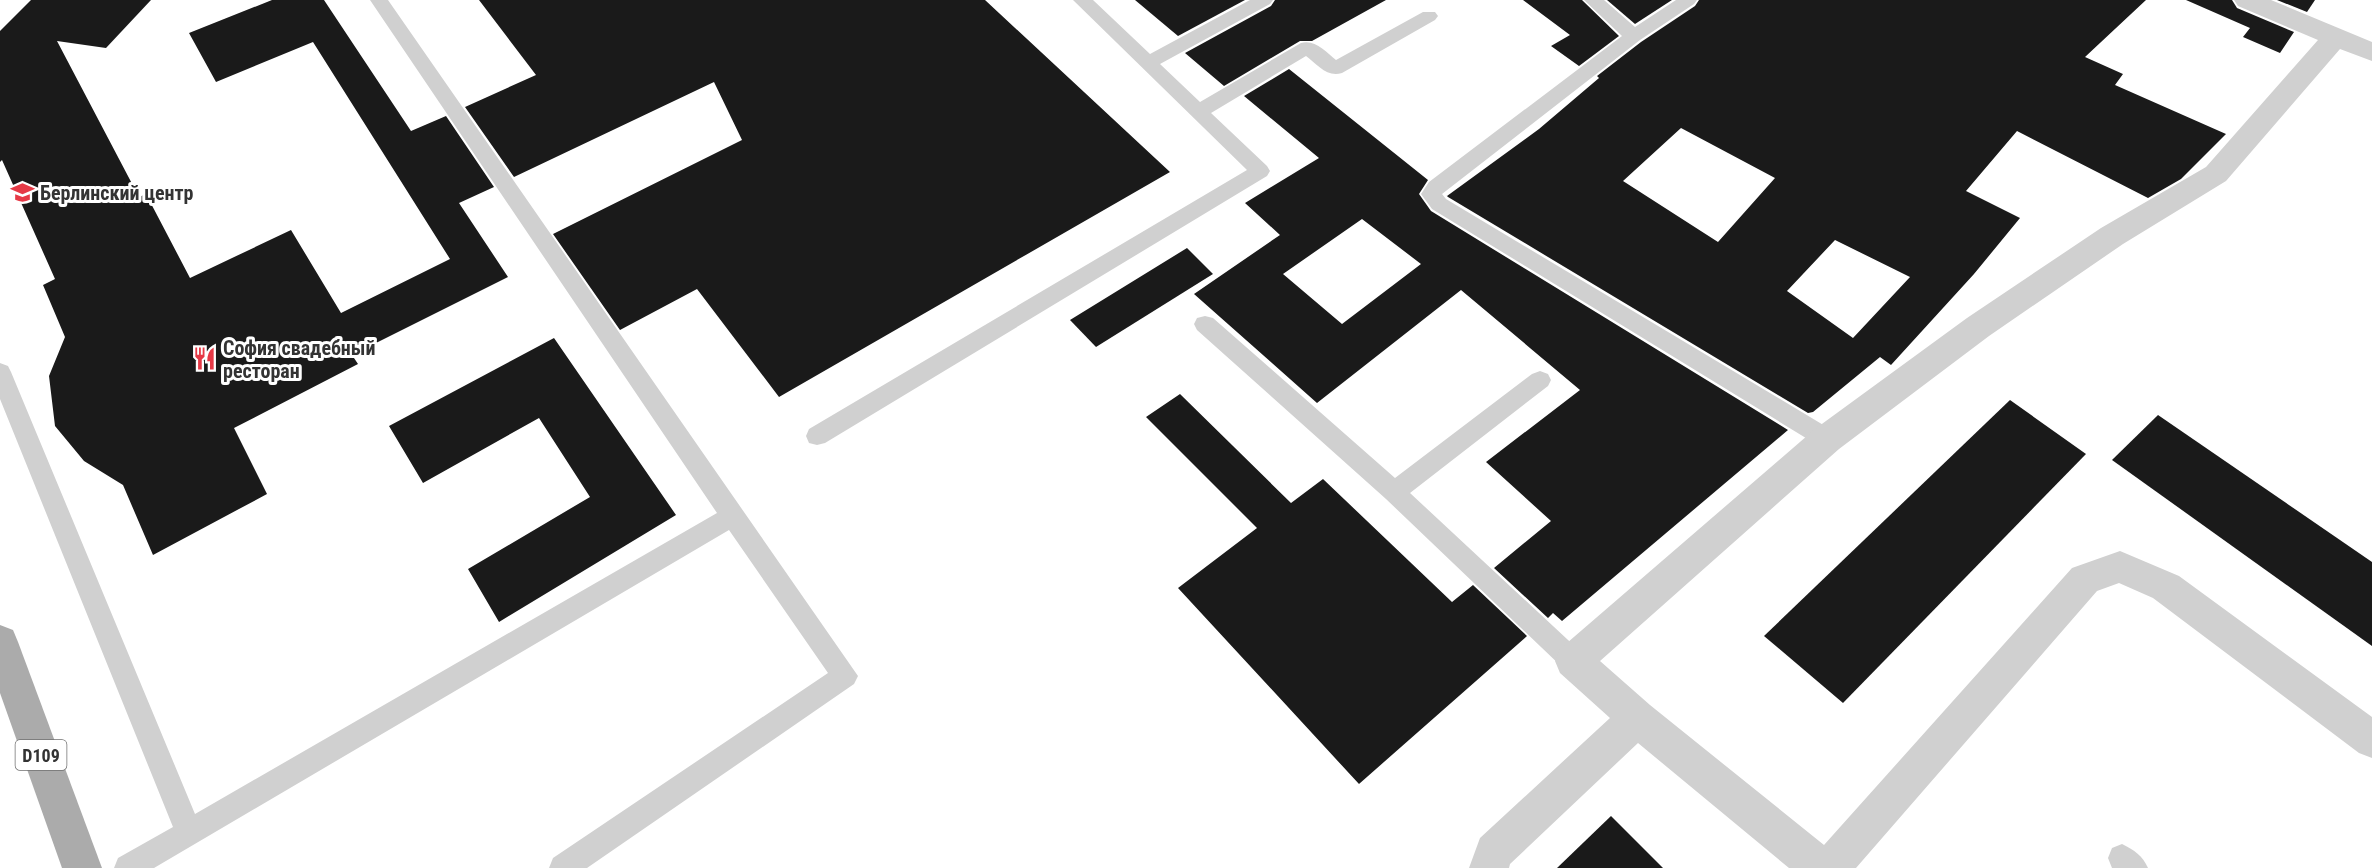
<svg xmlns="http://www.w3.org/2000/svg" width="2372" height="868" font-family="'Roboto Condensed',sans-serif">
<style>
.building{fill:#1a1a1a;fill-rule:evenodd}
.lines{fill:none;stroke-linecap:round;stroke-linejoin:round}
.service{fill:#d0d0d0;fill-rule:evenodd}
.minor{fill:#d0d0d0;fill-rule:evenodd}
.primary{fill:#ababab;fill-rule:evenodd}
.labels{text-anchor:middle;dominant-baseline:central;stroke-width:6;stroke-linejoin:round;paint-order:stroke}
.shield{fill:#fff;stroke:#707070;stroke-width:1.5}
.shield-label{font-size:18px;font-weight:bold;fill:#333}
.poi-label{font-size:20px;font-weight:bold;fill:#333;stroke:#fff;text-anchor:start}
</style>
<rect width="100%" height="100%" fill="#fff"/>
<g class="building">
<polygon points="31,0 151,0 106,48 57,41 139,197 146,194 190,278 291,230 341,313 450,259 313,42 216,82 189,33 272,0 324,0 411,131 446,116 494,187 459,203 508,277 352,355 358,364 234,428 267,494 153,555 123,485 84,461 55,426 49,376 65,337 43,285 55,279 2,160 0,162 0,31"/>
<polygon points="479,0 985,0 1170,172 779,397 697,289 620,330 553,234 742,140 714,82 514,177 465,107 536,75"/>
<polygon points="1135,0 1245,0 1178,36"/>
<polygon points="1275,0 1386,0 1312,41 1300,41 1224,86 1185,53 1271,6"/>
<polygon points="1523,0 1582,0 1619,36 1579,66 1551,46 1570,35"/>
<polygon points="1607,0 1672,0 1635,24"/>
<path d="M1699,0H2146L2085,57L2123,74L2115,85L2226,134L2181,179L2148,198L2017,131L1966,191L2020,218L1974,274L1891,365L1880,357L1813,412L1808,413L1448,197L1445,194L1447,196L1539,129L1599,78L1597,76L1641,42L1695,6ZM1681,128L1775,178L1718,242L1623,181ZM1835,240L1910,277L1853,338L1787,291Z"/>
<polygon points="2186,0 2232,0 2237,8 2294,32 2280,53 2243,37 2250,28"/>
<polygon points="2277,0 2315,0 2307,12"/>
<path d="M1289,69L1428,180L1419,194L1431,211L1788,430L1562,621L1553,613L1548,618L1494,568L1551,521L1486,462L1580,390L1461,290L1317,403L1194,294L1280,235L1245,203L1319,158L1244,96ZM1362,219L1421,264L1342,324L1283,274Z"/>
<polygon points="1187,248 1213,274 1096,347 1070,320"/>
<polygon points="554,338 676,515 499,622 468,569 590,497 539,418 423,483 389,426"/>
<polygon points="1180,394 1291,503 1323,479 1452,602 1473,585 1527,636 1359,784 1178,588 1257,528 1146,417"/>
<polygon points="2010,400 2086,454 1843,703 1764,636"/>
<polygon points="2158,415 2372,562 2372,646 2112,460"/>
<polygon points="1611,816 1663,868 1557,868"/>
</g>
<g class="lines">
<g class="service">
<polygon points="370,0 388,0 858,676 854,684 587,868 549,868 553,858 828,673 729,530 154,868 114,868 118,858 173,827 0,399 0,363 8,366 11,372 195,814 717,513"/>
<path d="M1073,0H1093L1150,54L1250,0H1273L1270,4L1160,64L1200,102L1301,43C1315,39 1326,52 1336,60L1423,12H1435L1438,16L1435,20L1342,73C1327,78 1317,64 1306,56L1211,113L1267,166L1270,171L1267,176L825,443L817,445L809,443L806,436L809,429L1247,170Z"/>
<polygon points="1584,0 1604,0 1635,27 1676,0 1697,0 1694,4 1640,40 1442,194 1446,199 1835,432 1838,439 1835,446 1827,448 1819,446 1432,209 1421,194 1429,182 1622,36"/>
<polygon points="1205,316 1213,318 1395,478 1532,374 1540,371 1548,374 1551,380 1548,386 1410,493 1582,653 1586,661 1582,669 1573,673 1564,669 1386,499 1197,330 1194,324 1197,318"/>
<path d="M2122,844C2134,850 2142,855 2148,868H2112L2108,858L2112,848Z"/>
</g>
<polygon class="minor" points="2234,0 2271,0 2372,42 2372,61 2340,49 2226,181 2123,244 1989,336 1839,449 1600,661 1650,705 1824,845 2072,568 2120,551 2179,576 2372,717 2372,758 2359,753 2153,598 2119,583 2097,591 1856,868 1789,868 1638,743 1510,864 1509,868 1469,868 1480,838 1610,718 1560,673 1555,661 1560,649 1815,429 1967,318 2101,228 2206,167 2318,40 2238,6"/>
<polygon class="primary" points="0,625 13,630 18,642 102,868 62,868 0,693"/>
</g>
<defs>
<symbol id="school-bare" viewBox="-9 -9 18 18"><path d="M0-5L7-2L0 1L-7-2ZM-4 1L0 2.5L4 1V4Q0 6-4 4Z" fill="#e63946" stroke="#fff" stroke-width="2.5" paint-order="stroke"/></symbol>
<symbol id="restaurant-bare" viewBox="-9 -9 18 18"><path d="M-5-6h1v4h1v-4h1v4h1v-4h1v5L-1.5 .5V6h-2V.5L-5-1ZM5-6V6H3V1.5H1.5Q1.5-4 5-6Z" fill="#e63946" stroke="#fff" stroke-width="2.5" paint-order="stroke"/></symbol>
</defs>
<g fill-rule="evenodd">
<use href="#school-bare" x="6" y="176" width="33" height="33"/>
<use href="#restaurant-bare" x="188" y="342" width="33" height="33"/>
</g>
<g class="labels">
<rect class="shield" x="15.5" y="740" width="51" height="30" rx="4.5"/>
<g class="shield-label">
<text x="41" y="755">D109</text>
</g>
<g class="poi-label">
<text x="40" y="193">Берлинский центр</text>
<text x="223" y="348">София свадебный<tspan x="223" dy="23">ресторан</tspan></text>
</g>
</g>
</svg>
